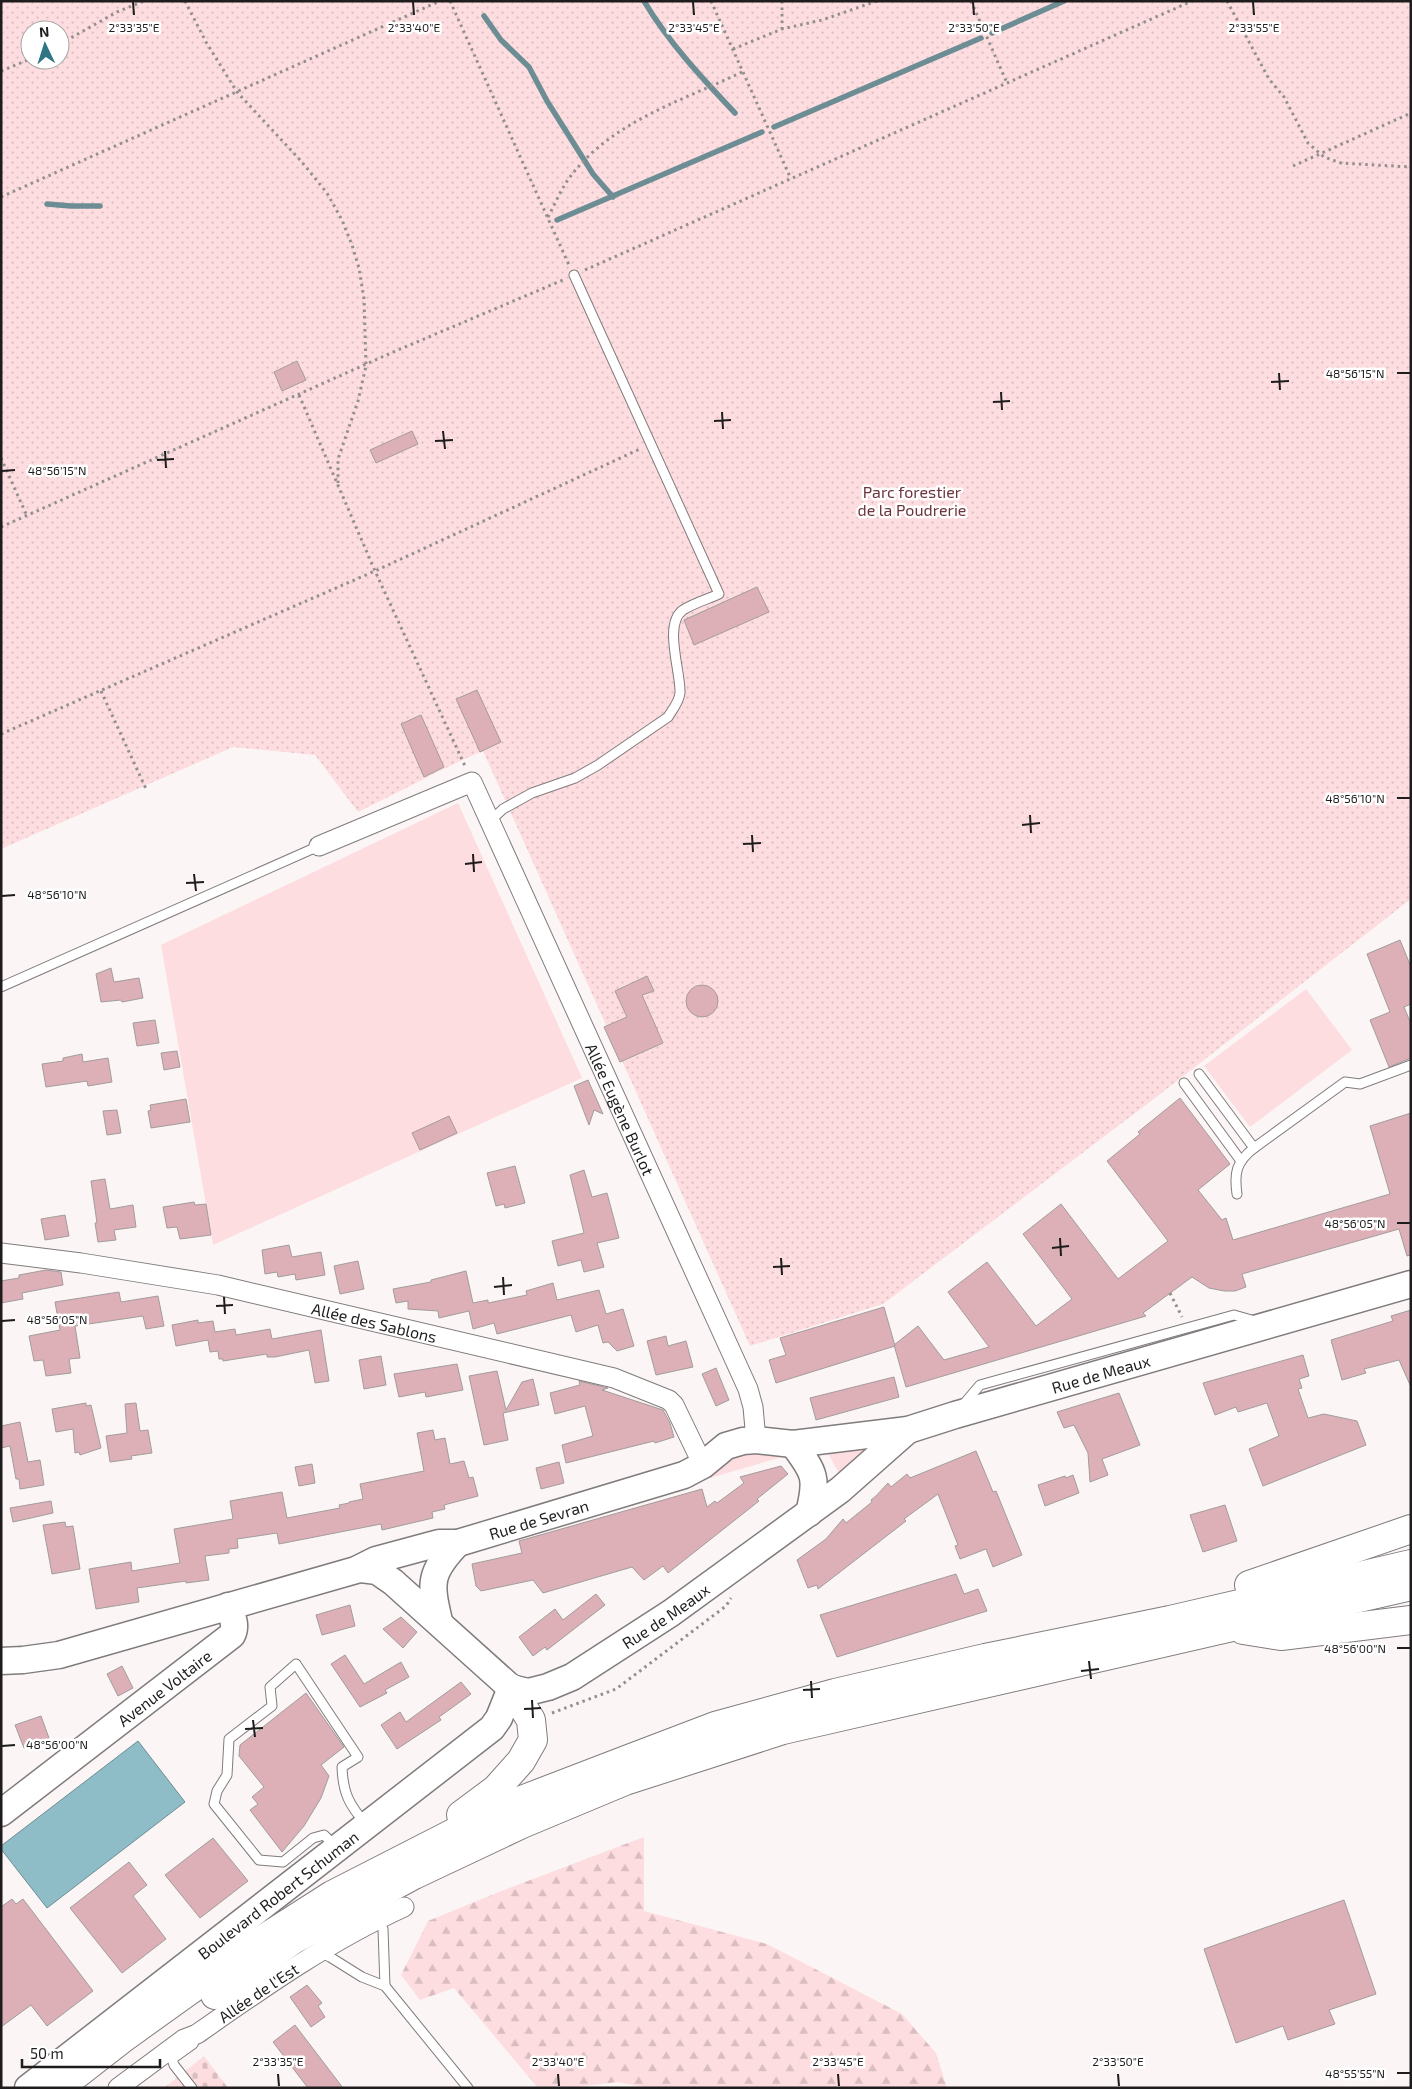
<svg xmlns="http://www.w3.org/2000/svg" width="1412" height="2089" font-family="'Exo 2',sans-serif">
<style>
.green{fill:#fedde0}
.forest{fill:url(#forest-firs)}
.cemetery{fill:url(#cemetery-stones)}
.park{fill:url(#park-dots);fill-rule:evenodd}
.water{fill:#8ebdc7;stroke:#6c8d94}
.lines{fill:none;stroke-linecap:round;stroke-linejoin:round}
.stream{stroke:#6c8d94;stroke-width:5.5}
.building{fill:#dcb0b6;stroke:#a29c9d}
.lane-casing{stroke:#807b7c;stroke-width:11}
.street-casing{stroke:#807b7c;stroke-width:21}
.secondary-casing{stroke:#807b7c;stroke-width:29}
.highway-casing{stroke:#807b7c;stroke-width:30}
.path{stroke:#938f8f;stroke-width:3;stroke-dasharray:2.5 4;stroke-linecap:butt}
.lane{stroke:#fff;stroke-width:9}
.street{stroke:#fff;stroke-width:19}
.secondary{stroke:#fff;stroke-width:26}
.highway{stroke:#fff;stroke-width:28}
.ticks{fill:none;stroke:#1e1c1c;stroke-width:2}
.labels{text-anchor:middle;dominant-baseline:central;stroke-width:5;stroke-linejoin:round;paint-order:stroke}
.park-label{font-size:16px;fill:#6d343e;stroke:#fff}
.street-label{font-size:16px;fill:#1e1c1c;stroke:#fff}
.ticks-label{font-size:12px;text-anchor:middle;fill:#1e1c1c;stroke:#fff;stroke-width:5;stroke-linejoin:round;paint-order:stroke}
</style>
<defs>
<pattern id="forest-firs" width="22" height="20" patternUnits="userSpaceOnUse" patternTransform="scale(1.25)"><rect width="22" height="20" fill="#fedde0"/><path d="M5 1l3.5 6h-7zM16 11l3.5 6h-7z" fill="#d9bdc0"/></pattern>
<pattern id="cemetery-stones" width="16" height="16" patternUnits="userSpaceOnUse" patternTransform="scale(1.25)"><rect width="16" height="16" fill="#fedde0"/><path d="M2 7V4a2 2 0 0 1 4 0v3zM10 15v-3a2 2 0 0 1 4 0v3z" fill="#d9bdc0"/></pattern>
<pattern id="park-dots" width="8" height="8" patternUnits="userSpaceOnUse" patternTransform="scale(1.25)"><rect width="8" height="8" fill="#fedde0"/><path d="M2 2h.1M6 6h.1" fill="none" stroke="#d9bdc0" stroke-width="1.8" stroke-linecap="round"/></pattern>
</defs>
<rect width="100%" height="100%" fill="#fbf5f5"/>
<g class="green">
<polygon points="458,803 582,1078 213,1245 161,945"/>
<polygon points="1306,989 1352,1050 1250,1127 1204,1066"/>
<polygon points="876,1438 843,1481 828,1453 829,1447"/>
<polygon points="736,1448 781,1452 782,1457 686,1485"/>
</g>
<polygon class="forest" points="644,1837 644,1911 767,1944 902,2014 936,2053 947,2088 649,2088 617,2082 568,2088 538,2088 454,1988 420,2000 401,1975 428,1921 504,1890"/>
<polygon class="cemetery" points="204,2056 228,2088 164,2088"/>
<path class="park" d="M1,1H1411V899L1155,1098L883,1304L750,1346L483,751C440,769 400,792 358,812L315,755L233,747L1,849ZM30,30H60V60H30Z"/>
<polygon class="water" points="138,1741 185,1802 47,1908 1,1849 1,1846"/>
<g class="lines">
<g class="stream">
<path d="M644,1C669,43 702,78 735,113"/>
<polyline points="484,16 501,40 529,67 547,101 593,174 613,197"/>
<polyline points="992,33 1064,1"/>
<polyline points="774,127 981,38"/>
<polyline points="47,204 71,206 100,206"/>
<polyline points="557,220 762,132"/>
</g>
</g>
<g class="building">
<polygon points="297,361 306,380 282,391 274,372"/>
<polygon points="412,431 418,444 376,463 370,450"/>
<polygon points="757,587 769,612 694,645 684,620"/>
<polygon points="477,690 501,742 480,752 456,699"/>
<polygon points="421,715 444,767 424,777 401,724"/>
<polygon points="1400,940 1411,967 1411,1004 1404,1007 1411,1024 1411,1058 1389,1067 1370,1020 1390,1012 1367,954"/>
<polygon points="111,968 114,982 139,978 143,998 122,1002 121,1000 101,1002 96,974"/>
<polygon points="647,976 654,991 642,995 663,1043 620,1062 604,1027 627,1017 615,991"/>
<circle cx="702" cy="1001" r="16"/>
<polygon points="155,1020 159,1043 137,1046 133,1023"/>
<polygon points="177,1051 180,1067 164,1070 161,1053"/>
<polygon points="82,1054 83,1062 108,1058 112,1082 88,1086 87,1081 46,1087 42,1064 63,1061 63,1058"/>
<polygon points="588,1080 603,1114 594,1110 589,1125 574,1086"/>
<polygon points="1180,1098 1230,1164 1198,1190 1222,1220 1226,1218 1233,1240 1390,1194 1370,1126 1411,1113 1411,1255 1407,1256 1399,1229 1242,1274 1246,1287 1235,1291 1224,1291 1209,1288 1192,1277 1143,1313 1146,1316 906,1387 894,1345 918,1326 944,1360 989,1347 948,1292 987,1262 1036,1326 1072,1299 1023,1234 1061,1204 1118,1279 1168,1241 1107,1161 1140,1134 1138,1132"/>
<polygon points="186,1099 190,1122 151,1128 148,1111 151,1110 150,1105"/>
<polygon points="117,1110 121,1133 107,1135 103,1111"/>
<polygon points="449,1116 457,1133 420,1150 412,1133"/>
<polygon points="515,1166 525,1203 505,1208 504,1204 496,1206 487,1173"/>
<polygon points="584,1170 592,1197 607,1193 619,1238 597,1243 604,1267 584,1272 581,1260 558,1266 552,1241 584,1233 570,1175"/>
<polygon points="105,1179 110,1209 133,1205 136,1227 114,1230 116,1240 98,1242 95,1223 97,1223 91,1181"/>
<polygon points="194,1202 195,1205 206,1204 211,1235 180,1239 177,1227 167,1228 163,1207"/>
<polygon points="65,1215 69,1236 45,1240 41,1219"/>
<polygon points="289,1245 292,1257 321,1252 325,1275 296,1280 295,1274 278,1277 277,1272 265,1274 262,1250"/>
<polygon points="358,1261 364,1289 340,1294 334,1266"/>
<polygon points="46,1270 61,1272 63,1285 22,1293 23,1299 1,1303 1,1281 19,1278 19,1275"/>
<polygon points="466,1271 473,1303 488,1300 488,1303 527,1295 526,1291 553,1283 557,1300 599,1290 606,1314 623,1309 634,1346 617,1351 608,1342 603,1343 598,1325 576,1332 571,1315 497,1334 494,1323 473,1329 469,1311 439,1318 438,1311 408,1309 408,1301 396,1303 393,1289 431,1282 431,1280"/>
<polygon points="119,1292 121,1302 158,1296 164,1326 146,1329 143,1316 75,1326 80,1358 69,1359 71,1373 46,1376 43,1360 34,1361 29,1336 60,1330 55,1302"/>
<polygon points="884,1307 895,1346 776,1383 769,1360 786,1355 780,1338"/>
<polygon points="1411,1310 1411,1387 1399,1360 1364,1369 1366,1373 1342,1380 1331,1340 1393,1321 1391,1316"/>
<polygon points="198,1320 198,1323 213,1321 215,1332 235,1329 236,1335 270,1329 272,1339 321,1330 329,1381 315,1383 309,1350 275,1357 267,1357 267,1354 223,1361 223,1359 219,1359 218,1351 210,1352 208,1340 176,1346 172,1325"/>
<polygon points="666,1336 668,1346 686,1341 693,1367 656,1375 647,1341"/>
<polygon points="1303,1355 1309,1376 1299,1379 1302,1388 1298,1389 1308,1418 1324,1414 1357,1421 1366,1445 1263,1486 1249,1449 1279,1436 1267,1403 1238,1412 1236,1407 1215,1415 1203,1383"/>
<polygon points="381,1356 386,1385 364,1389 359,1360"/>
<polygon points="457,1364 463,1390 426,1397 425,1392 399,1397 394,1374"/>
<polygon points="716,1368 729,1400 716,1406 702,1374"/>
<polygon points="497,1371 506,1410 522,1382 533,1379 539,1405 503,1413 508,1440 484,1445 469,1376"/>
<polygon points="894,1377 899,1397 816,1420 810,1398"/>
<polygon points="579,1381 608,1388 602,1390 663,1410 670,1423 674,1437 655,1443 654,1441 566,1463 562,1445 593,1436 585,1406 555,1414 550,1393 580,1385"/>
<polygon points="1119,1393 1140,1445 1102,1459 1108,1475 1090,1482 1088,1453 1074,1425 1064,1428 1057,1412"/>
<polygon points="86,1403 86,1406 91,1405 101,1448 80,1455 79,1452 75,1453 73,1429 56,1432 52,1409"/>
<polygon points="136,1403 140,1431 148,1430 152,1453 131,1456 132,1459 110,1462 106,1436 127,1433 125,1404"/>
<polygon points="20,1422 28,1462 40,1460 44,1485 20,1489 19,1479 16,1479 10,1446 1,1448 1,1426"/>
<polygon points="433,1430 435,1440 445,1438 450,1464 464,1461 469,1478 473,1477 478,1496 444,1505 445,1509 432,1512 433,1518 382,1530 381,1524 279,1544 277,1533 237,1539 238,1548 229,1549 229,1553 205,1556 209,1580 186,1583 186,1581 137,1588 139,1602 96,1609 89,1569 131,1562 132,1571 180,1563 174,1529 233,1519 230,1501 282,1492 287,1518 340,1508 339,1505 349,1503 349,1502 363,1499 360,1484 424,1471 417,1433"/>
<polygon points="976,1451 993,1492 996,1491 1022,1555 993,1567 986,1549 960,1559 955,1546 958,1545 938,1494 904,1519 906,1521 818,1589 817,1585 808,1588 797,1560 826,1539 843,1519 846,1523 872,1502 871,1500 876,1496 888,1483 891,1487 907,1474 910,1478"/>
<polygon points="559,1462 564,1483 541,1489 536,1468"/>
<polygon points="312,1464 315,1483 299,1486 295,1467"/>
<polygon points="781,1466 788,1474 757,1499 759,1501 668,1573 663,1566 644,1580 632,1567 543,1593 533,1580 481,1591 476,1586 472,1564 522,1553 519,1541 702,1489 707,1507 715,1501 717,1503 744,1483 740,1477"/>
<polygon points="1073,1475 1079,1493 1045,1506 1038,1485 1065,1476 1066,1478"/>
<polygon points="51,1501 53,1513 13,1522 10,1508"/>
<polygon points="1225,1505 1237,1541 1203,1552 1190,1515"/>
<polygon points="65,1522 66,1527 73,1526 80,1569 52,1574 43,1525"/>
<polygon points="956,1574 964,1594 978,1589 987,1611 837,1657 820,1615"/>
<polygon points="596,1594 605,1605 547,1650 545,1647 533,1656 519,1637 555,1609 563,1620"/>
<polygon points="350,1605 355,1626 322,1635 316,1615"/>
<polygon points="401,1617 417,1632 403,1648 383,1629"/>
<polygon points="345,1655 364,1684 401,1662 409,1677 385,1690 387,1693 360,1707 331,1664"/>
<polygon points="122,1666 133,1688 118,1696 107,1674"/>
<polygon points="461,1682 471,1694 439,1717 441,1720 397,1749 381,1725 400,1712 406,1722"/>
<polygon points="306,1693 344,1747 321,1765 329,1776 321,1798 304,1826 282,1852 250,1810 258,1804 252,1797 264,1787 239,1756 240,1745"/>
<polygon points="41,1716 49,1738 24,1748 15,1725"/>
<polygon points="213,1838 248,1881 200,1918 165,1875"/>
<polygon points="129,1862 147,1885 133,1896 166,1939 122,1973 70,1908"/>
<polygon points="12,1899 16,1904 23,1899 93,1991 47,2026 31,2005 1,2027 1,1907"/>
<polygon points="1344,1900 1376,1994 1329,2010 1335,2024 1288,2040 1283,2026 1236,2043 1204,1949"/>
<polygon points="307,1985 322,2003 318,2006 325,2017 311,2027 290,1997"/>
<polygon points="295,2025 343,2088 308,2088 273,2042"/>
</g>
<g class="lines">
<defs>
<g id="lane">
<path d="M490,821L503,809L532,793L575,778L598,765L668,717C673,709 679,702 680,693C681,672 663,624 683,610C694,603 708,599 719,594L574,275"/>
<polyline points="1,987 319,846"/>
<polyline points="1199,1074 1254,1148"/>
<polyline points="1184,1083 1241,1161"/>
<path d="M1237,1194C1234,1173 1236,1162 1254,1148L1345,1082L1360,1084L1411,1065"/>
<polyline points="963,1405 980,1385 1234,1315 1255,1321"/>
<path d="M335,1846L324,1835L313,1838L283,1862L259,1860L214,1804L217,1791L227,1775L229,1739L272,1706L270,1687L296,1664L358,1757L342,1767C343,1793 349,1805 366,1824"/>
<polyline points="377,1919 383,1929 385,1986"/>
<polyline points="318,1952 330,1957 362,1977 385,1986 468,2088"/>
<polyline points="192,2088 174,2065 172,2059 193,2044 195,2039"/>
</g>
<g id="street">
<path id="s1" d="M319,846L472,782L748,1389L753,1407L756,1440"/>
<path id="s2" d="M1,1253L81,1263L218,1285L614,1378L669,1400L674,1405L703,1465"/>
<path id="s3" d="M118,2088L184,2039L197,2034C264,1987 329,1941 404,1907"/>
</g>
<g id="secondary">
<path d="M793,1444C815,1473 818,1478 809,1513"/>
<path id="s4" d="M361,1569L377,1571L393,1582L511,1688L528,1692L548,1687L572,1677L671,1613L840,1490L908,1430"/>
<path d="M439,1621C430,1583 429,1573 458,1543"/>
<path id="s5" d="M1,1661L23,1660L59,1655L356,1570L376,1560L439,1543H458L684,1475L703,1465L726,1446L743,1441L756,1440L793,1444L908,1430L955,1415L1411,1284"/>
<path id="s6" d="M1,1813L232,1635C237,1625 232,1616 228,1606"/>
<path id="s7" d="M28,2088L492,1728L499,1718L511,1688"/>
</g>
<g id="highway">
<polyline points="1249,1585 1411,1529"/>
<polyline points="1243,1630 1281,1636 1411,1620"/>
<polyline points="461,1815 496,1789 521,1761 533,1740 531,1720 511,1688"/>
<polyline points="215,1995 293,1940 414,1875 522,1824 625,1781 783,1730 1411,1586"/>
<polyline points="59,2088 126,2036 246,1950 332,1895 506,1806 631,1758 715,1726 835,1693 985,1658 1170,1620 1411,1564"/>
</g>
</defs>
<use href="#lane" class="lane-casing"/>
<use href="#street" class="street-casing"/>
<use href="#secondary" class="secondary-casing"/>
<use href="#highway" class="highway-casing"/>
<g class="path">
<polyline points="185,1 206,42 237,92 301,161 327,193 342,220 352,245 359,268 364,299 366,366 358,401 338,459 338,483"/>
<polyline points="450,1 569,265"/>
<polyline points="711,1 791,179"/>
<polyline points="782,1 782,29"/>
<polyline points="971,1 1007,83"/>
<polyline points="1227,1 1269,79 1284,97 1308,143 1324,157 1341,163 1411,167"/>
<polyline points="60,44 117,12 144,1"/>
<polyline points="733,49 782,29 822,20 877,1"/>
<polyline points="1,71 30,59"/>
<polyline points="1293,166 1411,113"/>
<polyline points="1,197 440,1"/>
<path d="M548,217C555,204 561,189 570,177C612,121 682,101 742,72"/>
<polyline points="585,270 1192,1"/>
<polyline points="299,395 375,571 465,766"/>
<polyline points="1,458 27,516"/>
<polyline points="1,527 391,353 563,280"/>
<polyline points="101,691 147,791"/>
<polyline points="1,734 375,571 640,449"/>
<polyline points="1170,1293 1182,1317"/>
<polyline points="552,1713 616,1689 726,1606 731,1598"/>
</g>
<use href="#lane" class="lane"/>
<use href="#street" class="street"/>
<use href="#secondary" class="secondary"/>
<use href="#highway" class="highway"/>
</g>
<path class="ticks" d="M133,2L134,15M413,2L414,15M693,2L694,15M973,2L974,15M1253,2L1254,15M1279,373L1280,390M1397,373H1410M1271,382L1289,381M1001,392L1002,410M993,402L1010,401M722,412L723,429M714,421L731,420M443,431L445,449M435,441L453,440M165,451L166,468M157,460L174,459M2,471L15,470M1397,798H1410M1030,815L1031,833M1022,825L1040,823M752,835L753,852M743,844L761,843M473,854L474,872M465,864L482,862M194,874L196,891M186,883L204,882M2,896L15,895M1397,1223H1410M1060,1238L1061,1256M1052,1248L1069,1246M781,1258L782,1275M773,1267L790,1266M503,1277L504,1295M494,1287L512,1285M224,1297L225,1314M216,1306L233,1305M2,1321L15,1320M1397,1648H1410M1089,1661L1091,1679M1081,1671L1099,1669M811,1681L812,1698M803,1690L820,1689M532,1700L533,1718M524,1709L541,1708M253,1720L255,1737M245,1729L263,1728M2,1746L15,1745M1397,2073H1410M278,2074L279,2086M558,2074L559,2086M838,2074L839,2086M1118,2074L1119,2086"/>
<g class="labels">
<g class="park-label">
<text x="912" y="491">Parc forestier<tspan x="912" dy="18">de la Poudrerie</tspan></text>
</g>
<g class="street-label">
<text stroke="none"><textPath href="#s1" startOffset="525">Allée Eugène Burlot</textPath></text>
<text stroke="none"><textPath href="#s2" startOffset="380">Allée des Sablons</textPath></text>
<text stroke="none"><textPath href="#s5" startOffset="1146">Rue de Meaux</textPath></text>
<text stroke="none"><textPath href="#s5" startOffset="558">Rue de Sevran</textPath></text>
<text stroke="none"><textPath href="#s4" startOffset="370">Rue de Meaux</textPath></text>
<text stroke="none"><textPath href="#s6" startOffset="206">Avenue Voltaire</textPath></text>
<text stroke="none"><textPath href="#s7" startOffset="316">Boulevard Robert Schuman</textPath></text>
<text stroke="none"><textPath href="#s3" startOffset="170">Allée de l'Est</textPath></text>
</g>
</g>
<g class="ticks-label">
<text x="134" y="32">2°33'35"E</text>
<text x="414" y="32">2°33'40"E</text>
<text x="694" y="32">2°33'45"E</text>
<text x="974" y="32">2°33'50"E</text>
<text x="1254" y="32">2°33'55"E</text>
<text x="1355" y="378">48°56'15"N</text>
<text x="57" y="475">48°56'15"N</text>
<text x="1355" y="803">48°56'10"N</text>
<text x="57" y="899">48°56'10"N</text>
<text x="1355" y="1228">48°56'05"N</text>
<text x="57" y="1324">48°56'05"N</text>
<text x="1355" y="1653">48°56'00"N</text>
<text x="57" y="1749">48°56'00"N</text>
<text x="278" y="2066">2°33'35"E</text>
<text x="558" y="2066">2°33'40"E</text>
<text x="838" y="2066">2°33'45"E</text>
<text x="1118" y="2066">2°33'50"E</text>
<text x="1355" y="2078">48°55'55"N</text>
</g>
<rect width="1412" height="2089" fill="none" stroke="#1e1c1c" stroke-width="5"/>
<g transform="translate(45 45) rotate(356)"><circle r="24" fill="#ffffff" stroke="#a5a4a4"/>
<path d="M0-4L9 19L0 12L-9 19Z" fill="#2f7583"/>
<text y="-8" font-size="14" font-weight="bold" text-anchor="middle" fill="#1e1c1c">N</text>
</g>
<path d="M22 2059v8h138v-8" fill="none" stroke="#1e1c1c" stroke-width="2.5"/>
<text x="30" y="2059" font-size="15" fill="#1e1c1c" stroke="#ffffff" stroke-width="4" paint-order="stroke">50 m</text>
</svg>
